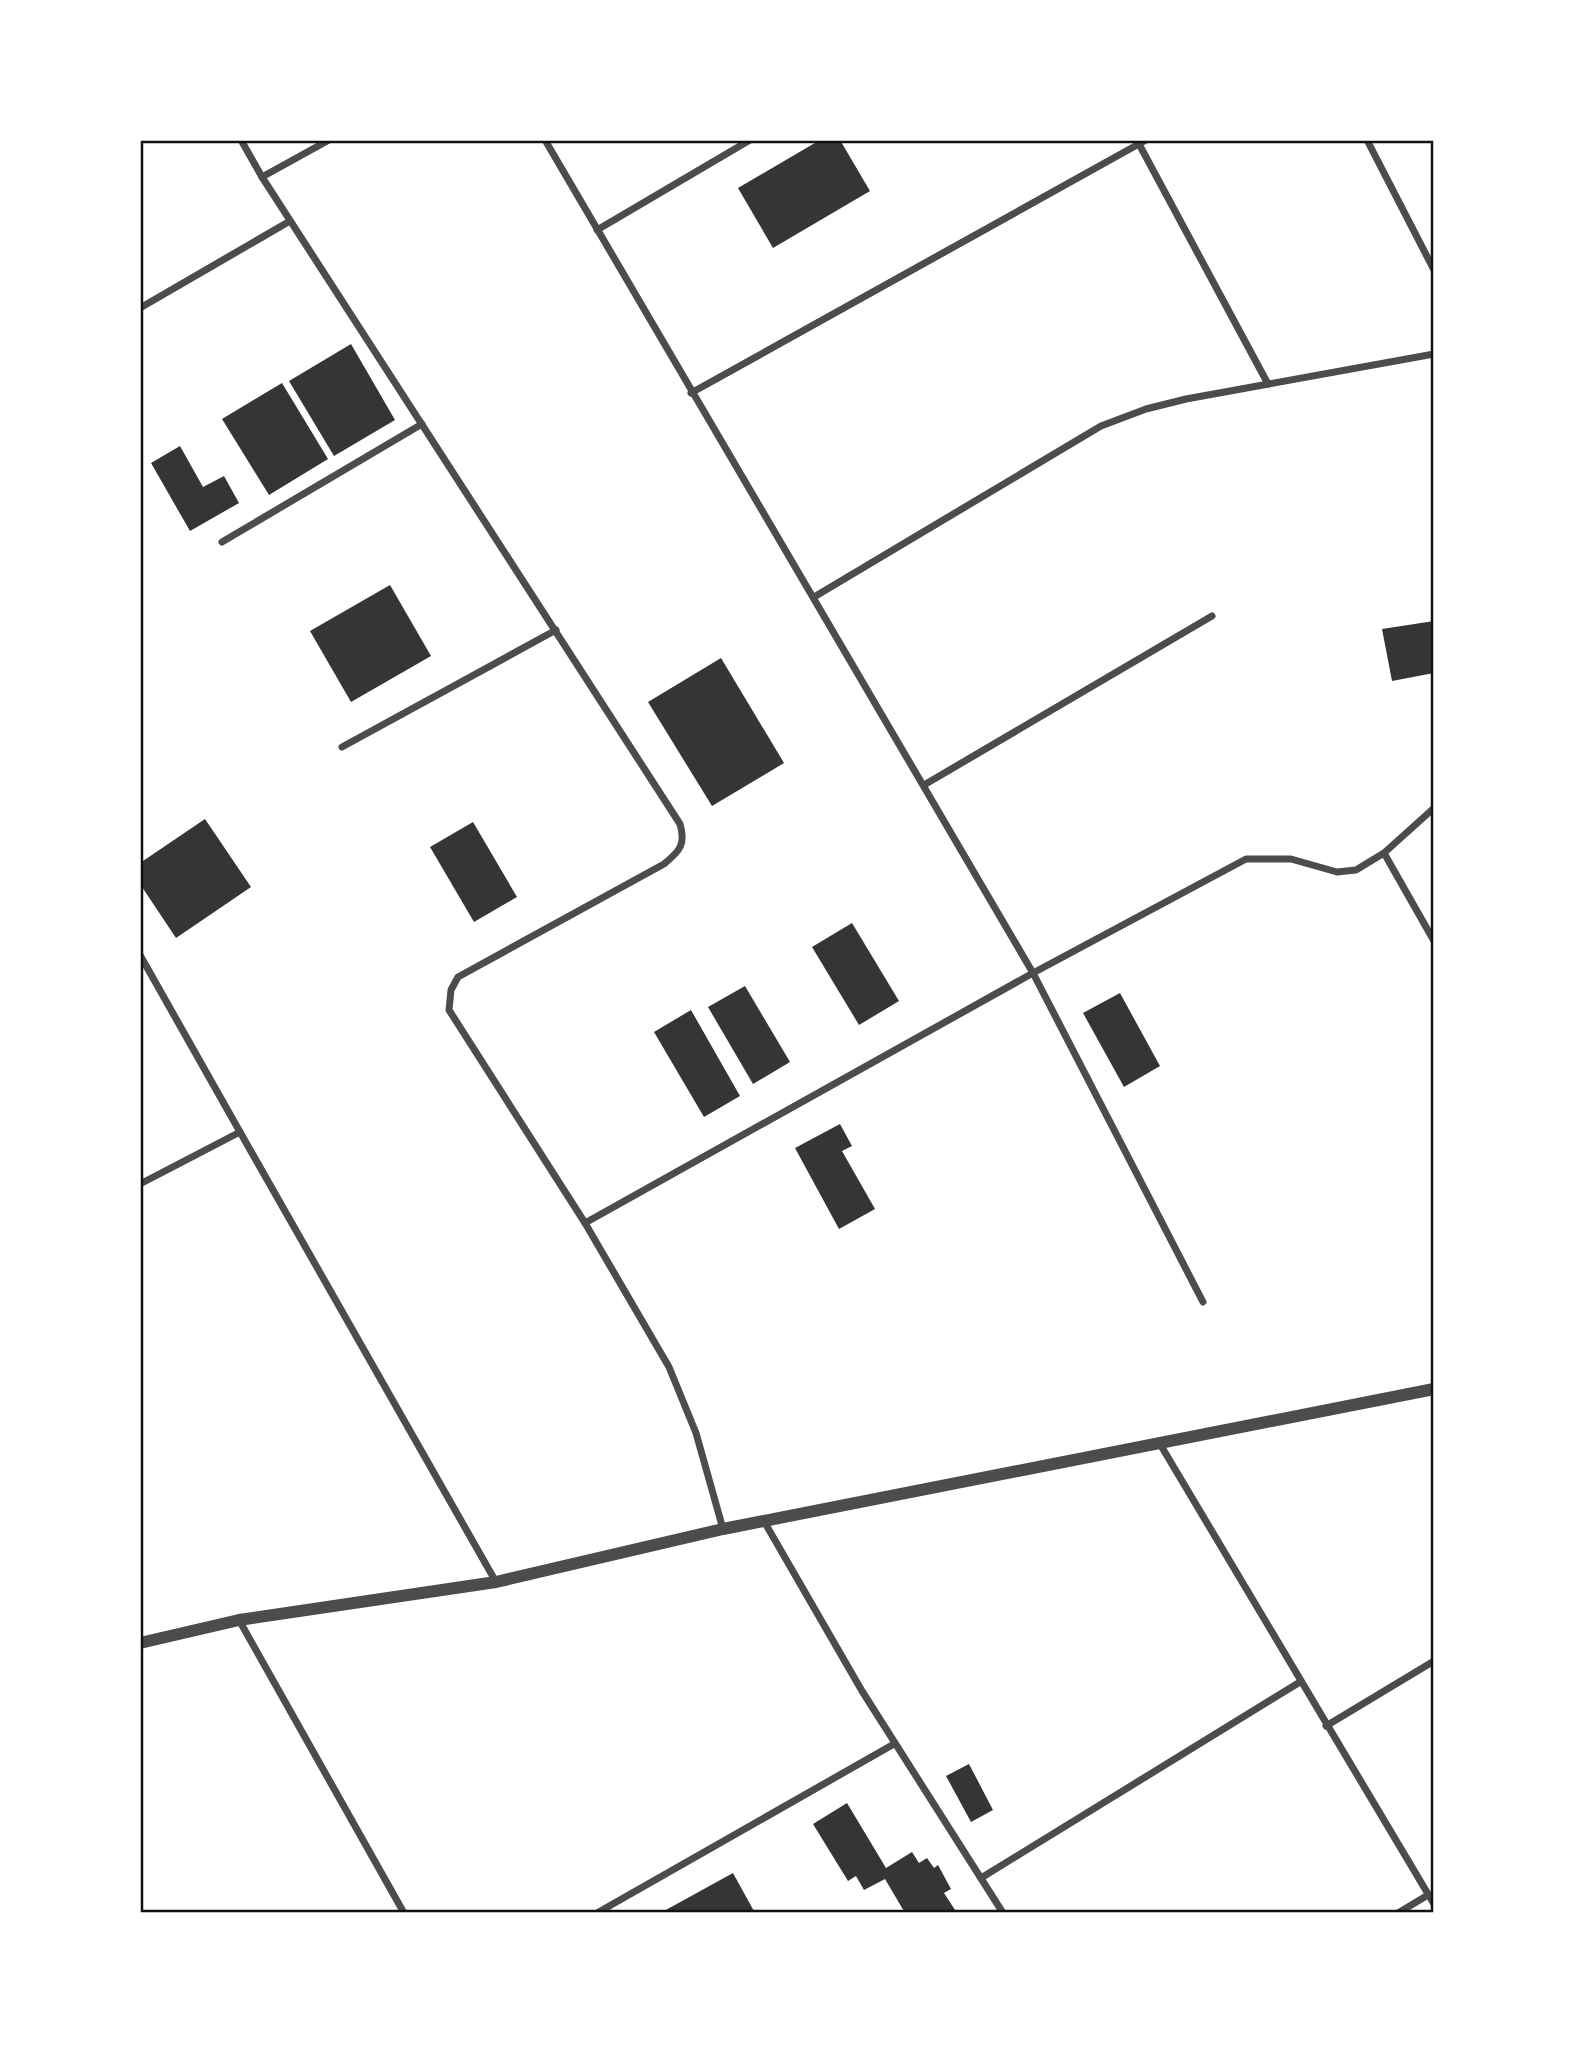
<svg xmlns="http://www.w3.org/2000/svg" width="1574" height="2053" font-family="'Crimson Pro',serif">
<style>
.building{fill:#353535}
.lines{fill:none;stroke-linecap:round;stroke-linejoin:round}
.minor{stroke:#4c4c4c;stroke-width:7}
.tertiary{stroke:#4c4c4c;stroke-width:12}
.neatline{fill:none;stroke:#111;stroke-width:2.5}
</style>
<rect width="100%" height="100%" fill="#fff"/>
<g class="building">
<polygon points="820,140 840,140 870,191 773,248 738,188"/>
<polygon points="351,344 395,420 334,456 289,381"/>
<polygon points="282,383 328,459 269,495 222,419"/>
<polygon points="180,446 203,487 224,476 239,503 190,531 151,463"/>
<polygon points="390,585 431,656 351,702 310,631"/>
<polygon points="1434,621 1434,673 1392,681 1382,629"/>
<polygon points="721,658 784,763 712,806 648,702"/>
<polygon points="205,819 251,887 176,938 140,884 140,863"/>
<polygon points="473,822 517,897 474,922 430,847"/>
<polygon points="852,923 899,1001 859,1025 812,947"/>
<polygon points="745,986 790,1062 753,1084 708,1007"/>
<polygon points="1120,993 1160,1066 1124,1087 1083,1013"/>
<polygon points="691,1010 740,1096 704,1117 654,1032"/>
<polygon points="840,1124 852,1146 842,1151 875,1209 839,1229 795,1148"/>
<polygon points="969,1764 993,1810 971,1822 946,1776"/>
<polygon points="847,1803 886,1868 912,1852 919,1863 927,1858 934,1868 938,1865 951,1889 944,1893 957,1913 905,1913 885,1879 864,1890 856,1876 848,1881 813,1824"/>
<polygon points="733,1873 755,1913 665,1913 664,1911"/>
</g>
<g class="lines">
<g class="minor">
<path d="M241,140L262,177L680,824C686,844 680,851 664,864L458,977L451,990L449,1010L585,1223L669,1367L696,1433L723,1529"/>
<polyline points="545,140 1033,973 585,1223"/>
<polyline points="1367,140 1434,270"/>
<polyline points="1139,144 1268,384"/>
<polyline points="262,177 329,140"/>
<polyline points="597,230 750,140"/>
<polyline points="140,308 290,221"/>
<polyline points="691,393 1146,140"/>
<polyline points="222,542 422,424"/>
<polyline points="814,597 1101,426 1146,409 1186,399 1434,354"/>
<polyline points="342,747 556,630"/>
<polyline points="924,785 1212,616"/>
<polyline points="1384,853 1434,941"/>
<polyline points="140,955 240,1132"/>
<polyline points="140,1184 240,1132 496,1582"/>
<polyline points="1203,1302 1033,973 1246,859 1291,859 1337,872 1356,870 1384,853 1434,808"/>
<polyline points="1160,1444 1434,1904"/>
<polyline points="765,1523 862,1691 1003,1913"/>
<polyline points="239,1620 404,1913"/>
<polyline points="1326,1726 1434,1661"/>
<polyline points="981,1878 1300,1682"/>
<polyline points="597,1913 894,1744"/>
<polyline points="1398,1913 1428,1895"/>
</g>
<polyline class="tertiary" points="140,1643 239,1620 496,1582 723,1529 1434,1389"/>
</g>
<rect width="1574" height="2053" fill="none" stroke="#ffffff" stroke-width="284"/>
<rect x="142" y="142" width="1290" height="1769" class="neatline"/>
</svg>
